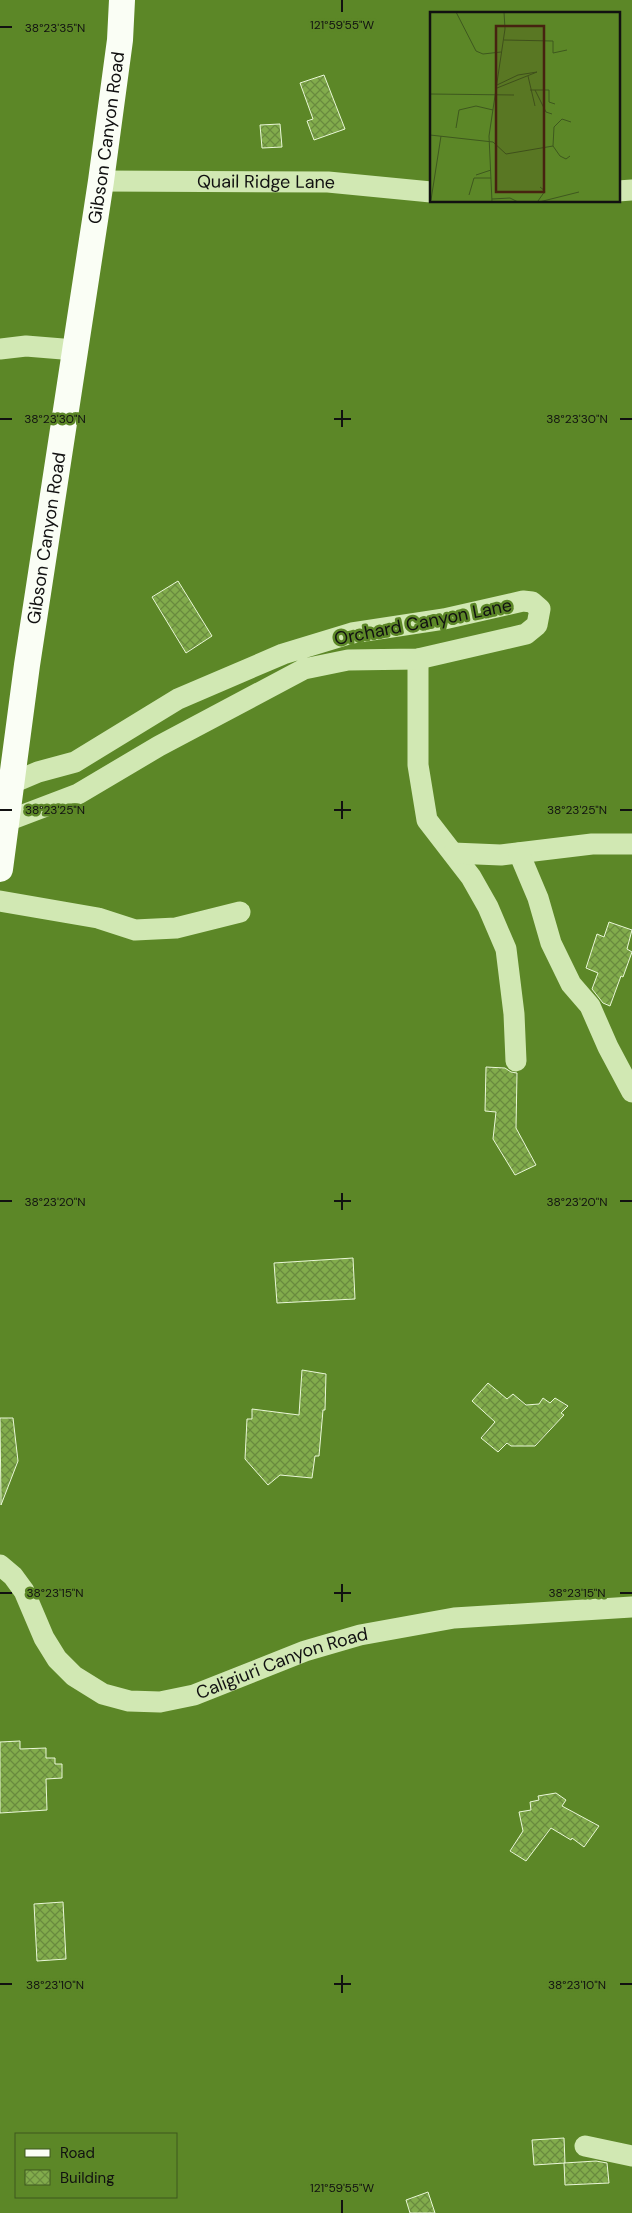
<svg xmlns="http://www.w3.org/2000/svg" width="632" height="2213" font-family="'DM Sans',sans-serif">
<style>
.building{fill:url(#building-cross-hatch);stroke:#e9f7d7}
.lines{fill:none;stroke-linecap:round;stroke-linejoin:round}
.minor{stroke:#d1e8b3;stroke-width:21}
.major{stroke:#fafef5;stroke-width:26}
.ticks{fill:none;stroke:#111;stroke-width:2}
.labels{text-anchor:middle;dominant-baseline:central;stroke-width:5;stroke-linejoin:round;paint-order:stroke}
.street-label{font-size:18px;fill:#111;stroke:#5c8727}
.inset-road{fill:none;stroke:#3e581e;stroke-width:1}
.view{fill:#472310;fill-opacity:0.15;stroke:#472310;stroke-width:2.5}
.inset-edge{fill:none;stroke:#111;stroke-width:2.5}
.ticks-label{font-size:12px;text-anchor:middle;fill:#111;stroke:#5c8727;stroke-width:5;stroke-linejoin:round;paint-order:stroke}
</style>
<defs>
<pattern id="building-cross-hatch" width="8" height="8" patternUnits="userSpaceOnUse" patternTransform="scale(1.25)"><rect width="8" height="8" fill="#82ac4c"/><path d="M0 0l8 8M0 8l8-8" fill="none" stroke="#698b3e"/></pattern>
</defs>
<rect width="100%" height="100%" fill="#5c8727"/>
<g class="building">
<polygon points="324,75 345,129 314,140 307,121 313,119 300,83"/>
<polygon points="280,124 282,147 262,148 260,125"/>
<polygon points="178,581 212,636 186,653 152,597"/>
<polygon points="609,922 632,930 627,949 632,952 623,977 621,976 610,1006 603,1003 592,989 598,973 586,968 597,934 604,937"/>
<polygon points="486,1067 505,1068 511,1072 517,1073 516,1128 536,1165 515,1175 493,1139 496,1112 485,1111"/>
<polygon points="353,1258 355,1299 277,1303 274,1263"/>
<polygon points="302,1370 326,1374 325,1410 323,1410 319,1456 315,1456 312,1478 280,1475 268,1485 245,1459 247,1419 252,1419 252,1409 299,1415"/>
<polygon points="488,1383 507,1399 513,1394 526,1405 539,1404 543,1398 550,1403 555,1398 568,1406 561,1413 564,1415 535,1446 511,1446 507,1443 498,1452 481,1438 495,1422 472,1401"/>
<polygon points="0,1418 13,1418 18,1461 1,1505"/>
<polygon points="20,1741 20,1749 46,1748 46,1758 55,1758 55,1764 62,1764 62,1778 46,1779 47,1810 0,1813 0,1742"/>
<polygon points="556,1793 566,1800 562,1806 599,1826 584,1847 572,1838 571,1840 551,1828 526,1861 510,1851 523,1831 519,1812 531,1810 530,1802 539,1800 538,1796"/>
<polygon points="63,1902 66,1959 37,1961 34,1904"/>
<polygon points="564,2138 565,2163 534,2165 532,2140"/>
<polygon points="596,2161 607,2163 609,2183 565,2185 564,2163"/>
<polygon points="428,2192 435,2213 410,2213 406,2200"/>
</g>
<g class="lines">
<g class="minor">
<path id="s1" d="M101,181L328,182L431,192"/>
<polyline points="618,191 632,190"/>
<polyline points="0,349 26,346 75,350"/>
<polyline points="418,659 418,765 427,820 471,877 488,907 506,949 514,1014 516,1061"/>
<polyline points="7,821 78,794 159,746 304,669 348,660 418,659 526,634 537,625 540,609 532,602 523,601 444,619 352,633 283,654 178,699 75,762 38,772 12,783"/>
<polyline points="453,853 501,855 592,844 632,844"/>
<polyline points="519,853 538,898 551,943 571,984 590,1006 608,1047 632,1092"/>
<polyline points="0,901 98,918 135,930 176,928 240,912"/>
<path id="s2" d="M0,1565L13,1576L24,1591L44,1638L57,1659L74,1676L103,1694L129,1701L160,1702L194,1695L305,1651L360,1635L454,1618L632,1607"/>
<polyline points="585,2146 632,2156"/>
</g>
<path class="major" id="s3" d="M0,869L27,665L101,181L120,40L122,0"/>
</g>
<path class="ticks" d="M342,0V12M0,27H12M342,410V427M0,419H12M334,419H351M620,419H632M342,801V819M0,810H12M334,810H351M620,810H632M342,1193V1210M0,1201H12M334,1201H351M620,1201H632M342,1584V1602M0,1593H12M334,1593H351M620,1593H632M342,1975V1993M0,1984H12M334,1984H351M620,1984H632M342,2200V2213"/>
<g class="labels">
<g class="street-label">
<text stroke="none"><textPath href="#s3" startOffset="739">Gibson Canyon Road</textPath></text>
<text stroke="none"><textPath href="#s1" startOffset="165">Quail Ridge Lane</textPath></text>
<text stroke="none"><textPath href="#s3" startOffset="334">Gibson Canyon Road</textPath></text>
<text transform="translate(423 622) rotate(-11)">Orchard Canyon Lane</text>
<text stroke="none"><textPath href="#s2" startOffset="356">Caligiuri Canyon Road</textPath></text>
</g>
</g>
<g transform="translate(430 12)">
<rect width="190" height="190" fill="#5c8727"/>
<path class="inset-road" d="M26,0L46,39L53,42L71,40M74,28L123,29V41L137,38M98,64L105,94M67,76L107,60L88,63L67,73M100,78H119V90L125,92M105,78L116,100L122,102M0,82L84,83M26,116L29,98L46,94L63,98M0,123L63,130L76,142L123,134L130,144L136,147L140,144M123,134L124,115L132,107L141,110M46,163L61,158M39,183L44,166H61M62,187L80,186L88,190M1,188L11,124M108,189L115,179L110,175M62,190L59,124L75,17L74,0M109,190L149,180"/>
<path class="view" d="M66,14H114V180H66Z"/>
<rect width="190" height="190" class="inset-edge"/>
</g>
<g class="ticks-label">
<text x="342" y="29">121°59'55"W</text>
<text x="55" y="32">38°23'35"N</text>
<text x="55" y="423">38°23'30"N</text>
<text x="577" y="423">38°23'30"N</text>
<text x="55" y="814">38°23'25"N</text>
<text x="577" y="814">38°23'25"N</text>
<text x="55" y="1206">38°23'20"N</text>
<text x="577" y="1206">38°23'20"N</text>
<text x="55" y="1597">38°23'15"N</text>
<text x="577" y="1597">38°23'15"N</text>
<text x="55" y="1989">38°23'10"N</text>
<text x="577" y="1989">38°23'10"N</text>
<text x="342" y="2192">121°59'55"W</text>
</g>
<rect x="15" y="2133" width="162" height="65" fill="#5c8727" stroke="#3e581e"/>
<rect x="25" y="2149" width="25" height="8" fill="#fafef5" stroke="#3e581e"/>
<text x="60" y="2158" font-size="15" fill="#111111">Road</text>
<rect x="25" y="2170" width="25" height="15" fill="url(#building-cross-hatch)" stroke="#3e581e"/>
<text x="60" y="2183" font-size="15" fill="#111111">Building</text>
</svg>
